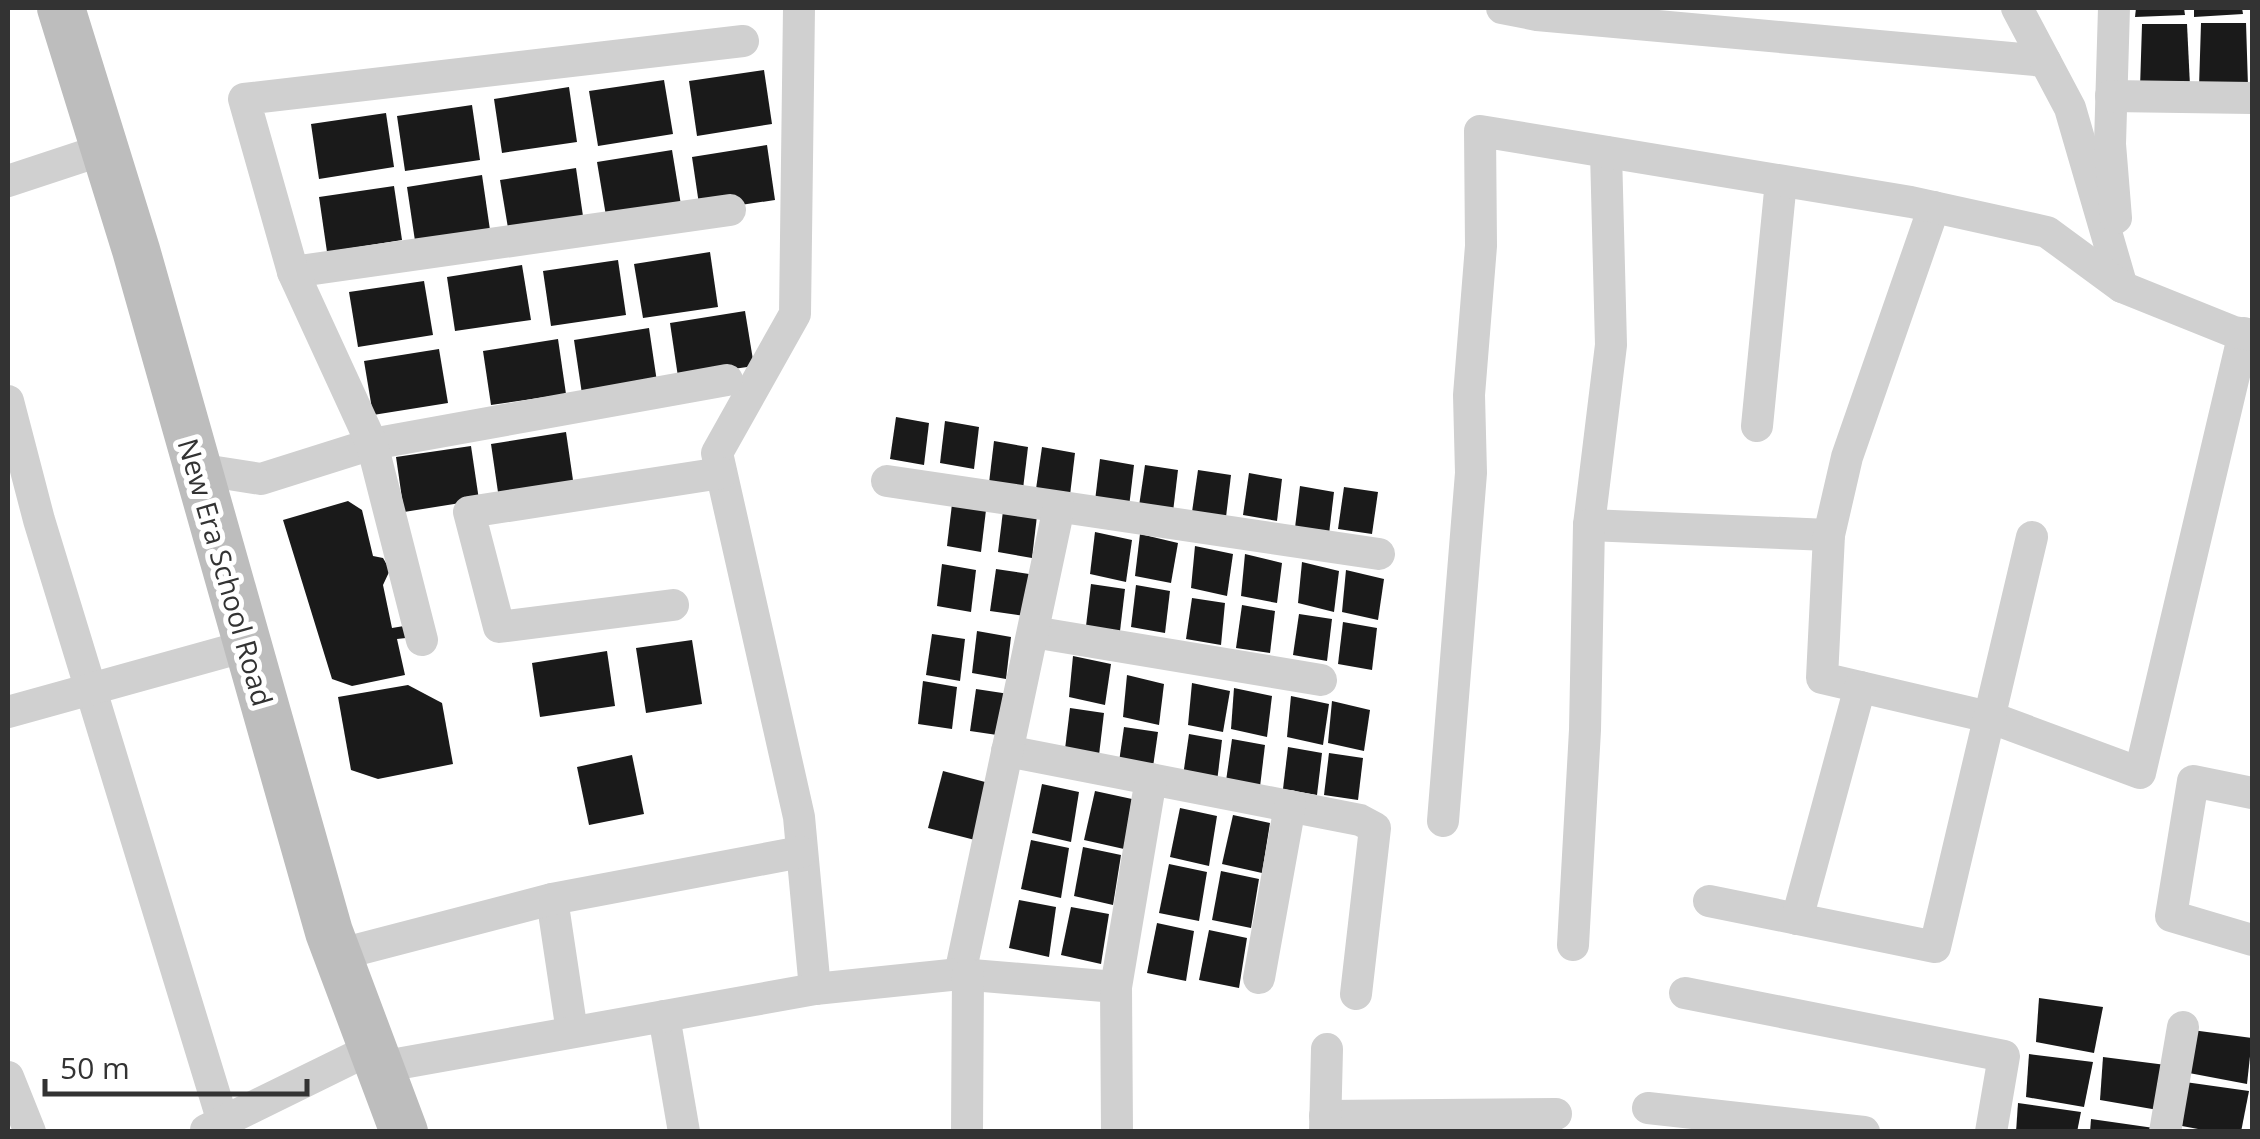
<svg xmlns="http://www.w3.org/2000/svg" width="2260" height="1139" font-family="'Open Sans',sans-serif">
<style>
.building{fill:#1a1a1a}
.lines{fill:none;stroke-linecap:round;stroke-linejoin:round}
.street{stroke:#d0d0d0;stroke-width:32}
.secondary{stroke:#bdbdbd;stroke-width:48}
.labels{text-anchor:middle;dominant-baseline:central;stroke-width:10;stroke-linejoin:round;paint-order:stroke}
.street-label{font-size:28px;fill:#333;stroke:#fff}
</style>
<rect width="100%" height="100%" fill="#fff"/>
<g class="building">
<polygon points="2136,8 2184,8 2185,15 2135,17"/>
<polygon points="2194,8 2242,8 2243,14 2194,17"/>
<polygon points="2201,23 2246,23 2248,86 2199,88"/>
<polygon points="2142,24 2187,24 2190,86 2140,89"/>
<polygon points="764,70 772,124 697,136 689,81"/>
<polygon points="664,80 673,134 598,146 589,91"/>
<polygon points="569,87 577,142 502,153 494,99"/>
<polygon points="472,105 480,160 405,171 397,116"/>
<polygon points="386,113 394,167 319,179 311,124"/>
<polygon points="767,145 775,200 700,211 692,157"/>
<polygon points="672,150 681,205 606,216 597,162"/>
<polygon points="576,168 584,223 509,234 500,180"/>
<polygon points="482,175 490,230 415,241 407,187"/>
<polygon points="394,186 402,240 327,252 319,197"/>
<polygon points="710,252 718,307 643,318 634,264"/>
<polygon points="618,260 626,315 551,326 543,271"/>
<polygon points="522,265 531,320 455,331 447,277"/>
<polygon points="424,281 433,335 358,347 349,292"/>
<polygon points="745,311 754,366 678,377 670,323"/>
<polygon points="649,328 657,382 582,394 574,340"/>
<polygon points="558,339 566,394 491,405 483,351"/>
<polygon points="439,349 448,403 373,415 364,361"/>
<polygon points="896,417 929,423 924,465 890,459"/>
<polygon points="945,421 979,427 974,469 940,463"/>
<polygon points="566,432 574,487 499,499 491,444"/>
<polygon points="994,441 1028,447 1023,489 989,483"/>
<polygon points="471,446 479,500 404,512 396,457"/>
<polygon points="1042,447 1075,453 1070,495 1036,489"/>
<polygon points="1100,459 1134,465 1129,507 1095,501"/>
<polygon points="1145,465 1178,470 1173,512 1139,506"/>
<polygon points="1198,470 1231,475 1226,517 1192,512"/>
<polygon points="1249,473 1282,479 1277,521 1243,515"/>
<polygon points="1300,486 1334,492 1329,534 1295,528"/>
<polygon points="1344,487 1378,492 1372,534 1338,529"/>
<polygon points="348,501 362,510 373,556 383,558 390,570 383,585 392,628 404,626 406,638 397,639 405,675 352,686 332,679 283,520"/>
<polygon points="952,504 986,510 981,552 947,546"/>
<polygon points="1003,511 1037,516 1032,558 998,552"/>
<polygon points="1095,532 1132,540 1126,582 1090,574"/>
<polygon points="1140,534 1178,543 1171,583 1135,576"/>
<polygon points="1195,546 1233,554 1227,596 1191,588"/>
<polygon points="1245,554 1282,563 1277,603 1241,596"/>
<polygon points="1302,562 1339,571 1334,612 1298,603"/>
<polygon points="942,564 976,570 971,612 937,606"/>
<polygon points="996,569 1029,574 1025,616 990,611"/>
<polygon points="1346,570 1384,579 1378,620 1342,612"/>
<polygon points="1091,584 1125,589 1120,631 1086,626"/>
<polygon points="1136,585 1170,591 1165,633 1131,627"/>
<polygon points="1192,598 1225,603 1221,645 1186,639"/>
<polygon points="1242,605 1275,611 1270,653 1236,648"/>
<polygon points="1299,614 1332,619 1327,661 1293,655"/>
<polygon points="1343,622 1377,628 1372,670 1338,664"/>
<polygon points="977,631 1011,637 1006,679 972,673"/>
<polygon points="932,634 965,639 960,681 926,675"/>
<polygon points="692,640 702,704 646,713 636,648"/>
<polygon points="607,651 615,706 540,717 532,663"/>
<polygon points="1073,656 1111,664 1105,705 1069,697"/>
<polygon points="1127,675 1164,684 1159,725 1123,717"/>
<polygon points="923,681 957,687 952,729 918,724"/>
<polygon points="1192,683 1230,691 1223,732 1188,725"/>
<polygon points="408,685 442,703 453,764 378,779 351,770 338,697"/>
<polygon points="1234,688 1272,696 1267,737 1231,729"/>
<polygon points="976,689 1009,694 1004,736 970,731"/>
<polygon points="1291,696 1329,704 1323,745 1287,737"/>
<polygon points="1332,701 1370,710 1364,751 1328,743"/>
<polygon points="1070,708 1104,713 1099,755 1065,749"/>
<polygon points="1124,727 1158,732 1152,774 1118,769"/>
<polygon points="1189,734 1222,740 1217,782 1183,776"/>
<polygon points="1232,739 1265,745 1260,787 1226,781"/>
<polygon points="1288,747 1322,753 1317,795 1283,789"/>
<polygon points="1329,753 1363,758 1358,800 1324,795"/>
<polygon points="632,755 644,814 589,825 577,767"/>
<polygon points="943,771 989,783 975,840 928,828"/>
<polygon points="1042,784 1079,792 1071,842 1032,833"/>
<polygon points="1095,791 1132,799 1124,849 1084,840"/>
<polygon points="1180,808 1217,816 1209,866 1170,857"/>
<polygon points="1233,815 1270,823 1262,873 1222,864"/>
<polygon points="1031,840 1069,848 1061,898 1021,889"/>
<polygon points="1083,847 1121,855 1113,905 1074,896"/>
<polygon points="1169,864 1207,872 1199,921 1159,913"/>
<polygon points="1221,871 1259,879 1251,928 1212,920"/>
<polygon points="1019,900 1056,907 1049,957 1009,948"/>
<polygon points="1071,907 1109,914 1101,964 1061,955"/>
<polygon points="1157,923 1194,931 1186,981 1147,973"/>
<polygon points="1209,930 1247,938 1239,988 1199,980"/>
<polygon points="2039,998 2103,1007 2094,1053 2036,1042"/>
<polygon points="2192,1030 2252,1038 2247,1084 2189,1073"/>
<polygon points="2029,1054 2093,1062 2084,1107 2026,1097"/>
<polygon points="2103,1057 2166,1065 2158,1110 2100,1100"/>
<polygon points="2185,1082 2249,1091 2241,1132 2214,1132 2182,1126"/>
<polygon points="2018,1103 2081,1112 2077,1132 2016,1132"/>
<polygon points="2091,1119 2154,1128 2153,1132 2090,1132"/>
</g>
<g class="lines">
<g class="street">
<polyline points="799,8 795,314 717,453 799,817 815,989"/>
<polyline points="1502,8 1537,15 2045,61"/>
<polyline points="2017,8 2070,108 2122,287"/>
<polyline points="2114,8 2110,144 2116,218"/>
<polyline points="2111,96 2252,98"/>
<polyline points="1606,152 1611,345 1589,525 1829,535"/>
<polyline points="8,181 105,149"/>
<polyline points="1934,207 1847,457 1829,535 1822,678 1989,717 2140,773 2244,333"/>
<polyline points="293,272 730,210"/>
<polyline points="8,401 39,520 223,1122"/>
<polyline points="1757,426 1781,181"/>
<polyline points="197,469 261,479 372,444 727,380"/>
<polyline points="887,481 1379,554"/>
<polyline points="673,605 499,627 469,512 721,473"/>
<polyline points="1033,632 1321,680"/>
<polyline points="422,640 372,444 293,272 244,99 743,41"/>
<polyline points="8,712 246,646"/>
<polyline points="1007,751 1360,820 1375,828 1356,994"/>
<polyline points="2252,793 2193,781 2171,916 2252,940"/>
<polyline points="1443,821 1471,473 1469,395 1481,246 1480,131 1911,202 2047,232 2122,287 2234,332 2252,335"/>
<polyline points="552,899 572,1032"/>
<polyline points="1709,901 1935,947 2032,537"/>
<polyline points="1797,919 1860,687"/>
<polyline points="1573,945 1585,730 1589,525"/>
<polyline points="337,955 552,899 801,852"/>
<polyline points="960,974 1059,507"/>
<polyline points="1259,978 1290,806"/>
<polyline points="1685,993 2004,1056 1991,1132"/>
<polyline points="664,1016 684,1132"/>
<polyline points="380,1067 815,989 960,974 1116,987"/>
<polyline points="8,1077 30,1132"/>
<polyline points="1648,1108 1864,1132"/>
<polyline points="1325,1116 1556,1114"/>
<polyline points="206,1130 373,1048"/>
<polyline points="967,1132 968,974"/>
<polyline points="1117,1132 1116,987 1151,779"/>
<polyline points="1325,1132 1327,1049"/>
<polyline points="2165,1132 2183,1027"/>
</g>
<polyline class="secondary" points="61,8 136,250 329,932 404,1132"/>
</g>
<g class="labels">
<g class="street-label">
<text transform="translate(226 572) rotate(74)">New Era School Road</text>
</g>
</g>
<rect width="2260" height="1139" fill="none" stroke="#333333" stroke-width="20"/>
<path d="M45 1079v15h262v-15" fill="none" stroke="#333333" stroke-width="5"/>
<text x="60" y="1079" font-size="30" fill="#333333" stroke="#ffffff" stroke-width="8" paint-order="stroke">50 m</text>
</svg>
